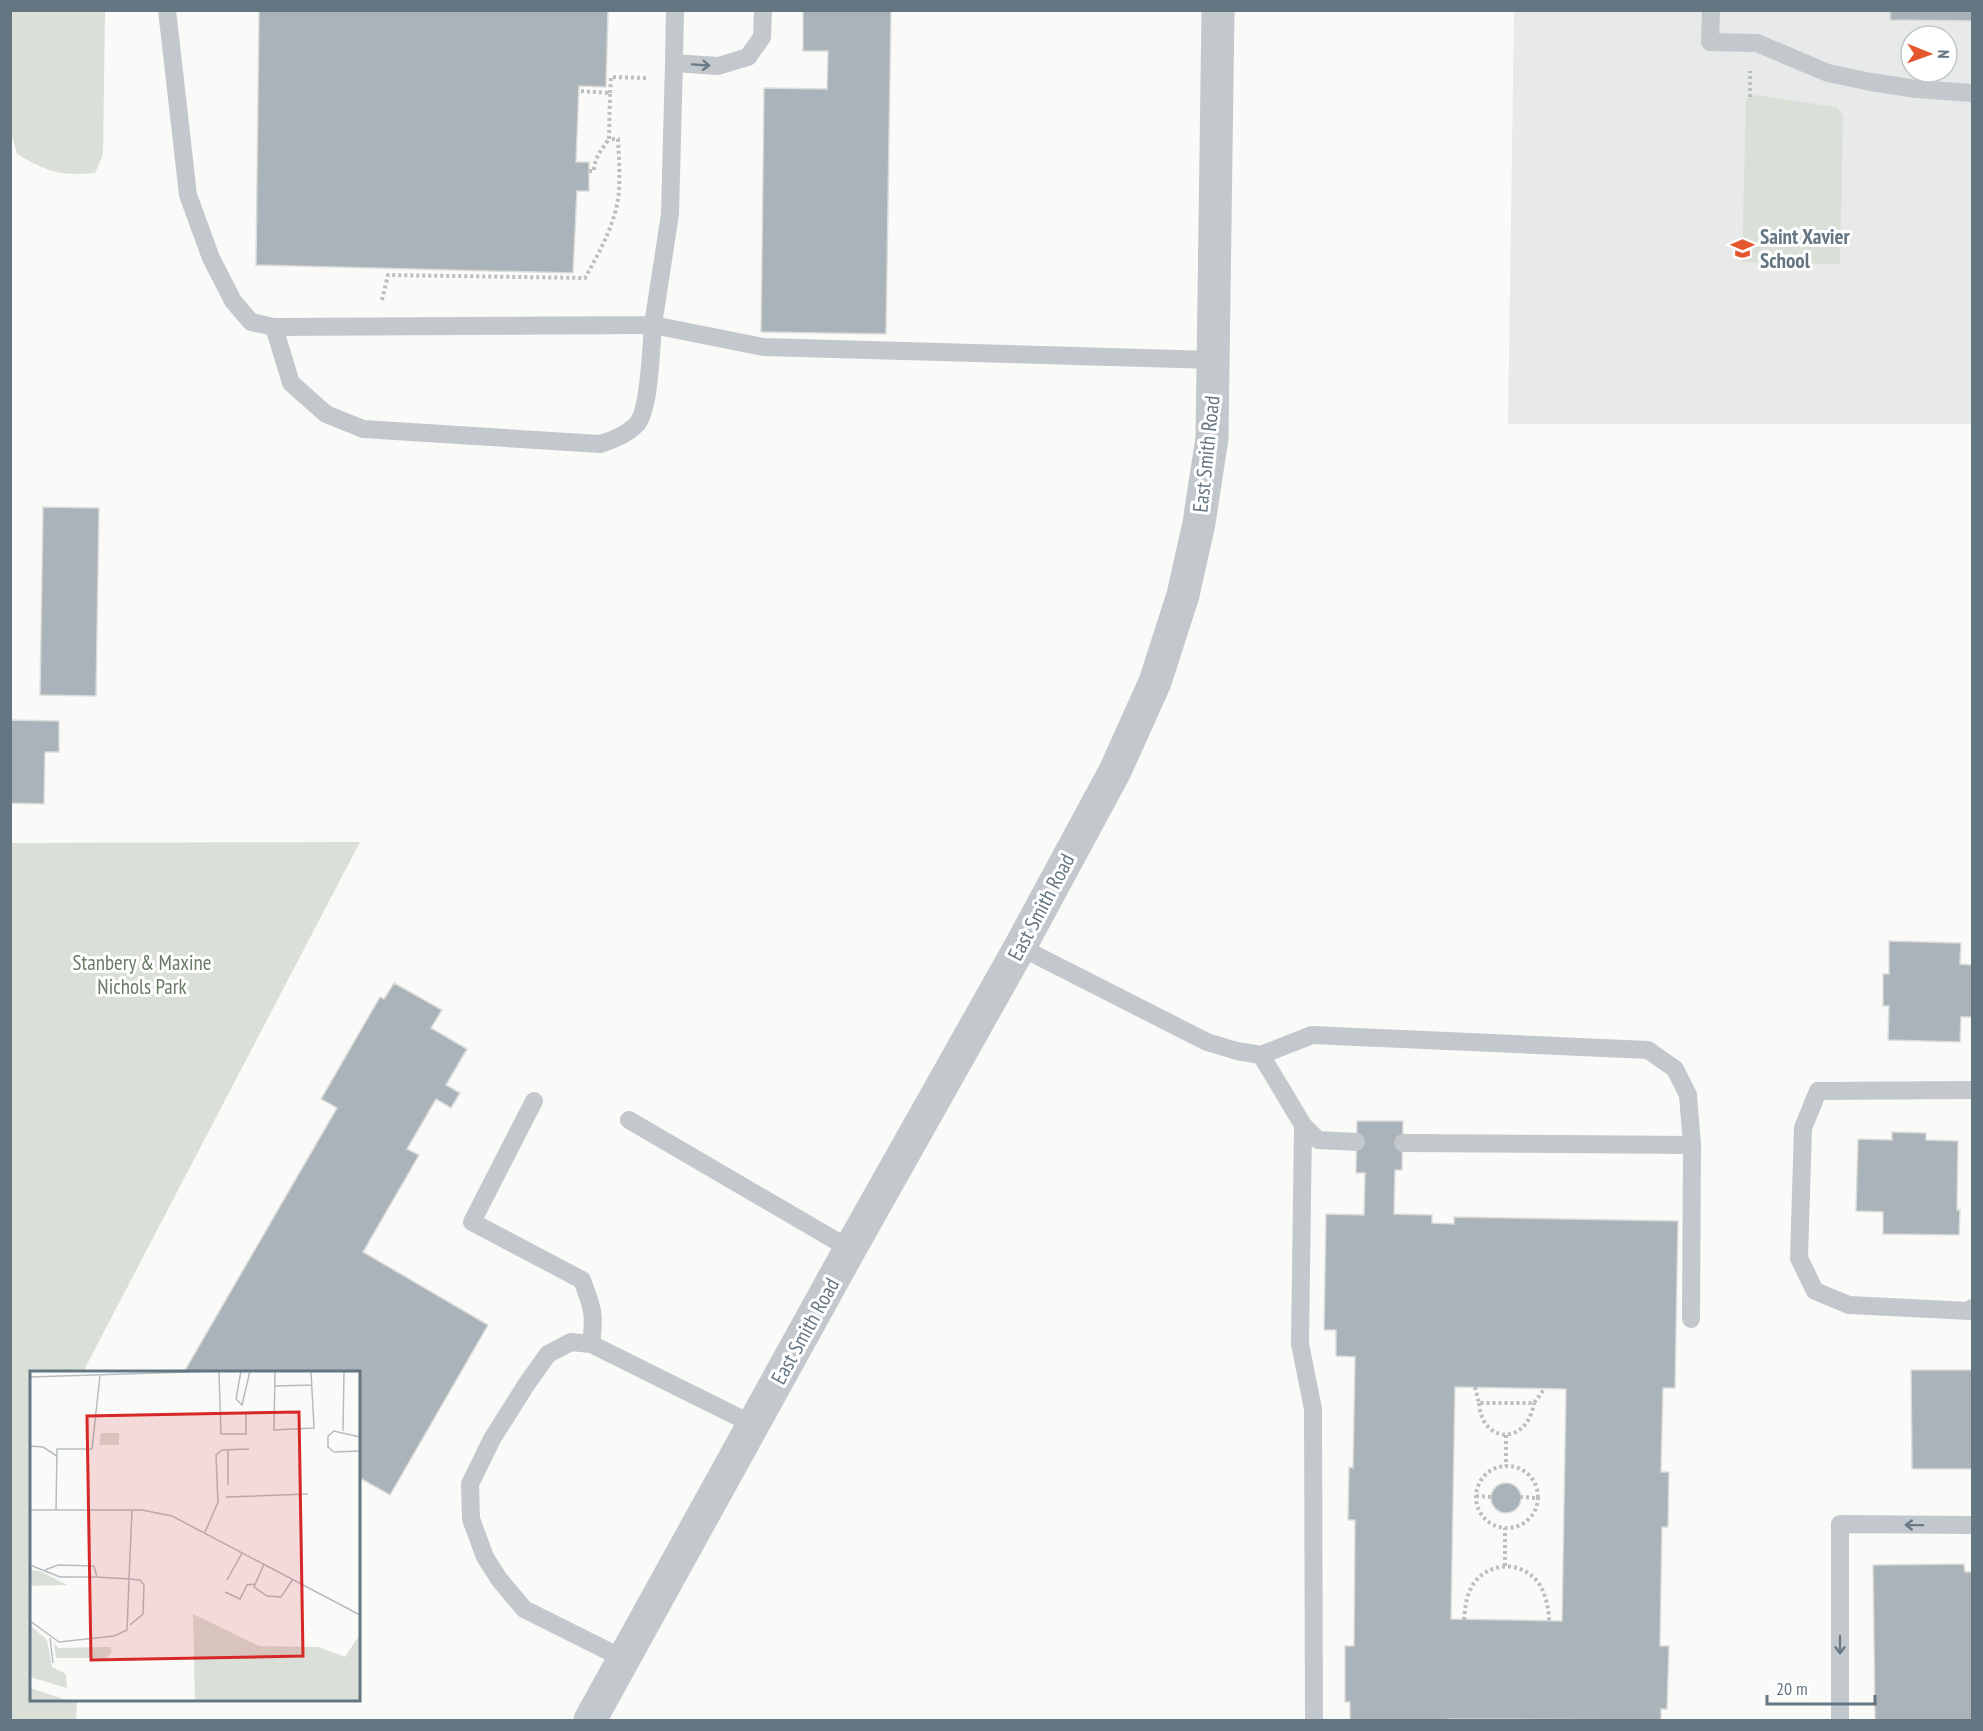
<svg xmlns="http://www.w3.org/2000/svg" width="1983" height="1731" font-family="'PT Sans Narrow',sans-serif">
<style>
.built{fill:#e8e9e9;fill-rule:evenodd}
.green{fill:#dadfd7}
.building{fill:#aab3b9;stroke:#dcdcda;stroke-width:1.5;fill-rule:evenodd}
.lines{fill:none;stroke-linecap:round;stroke-linejoin:round}
.path{stroke:#bbbfc2;stroke-width:4;stroke-dasharray:3 3;stroke-linecap:butt}
.service{stroke:#c3c8cc;stroke-width:18}
.tertiary{stroke:#c3c8cc;stroke-width:33}
.oneway{stroke:#6a7a87}
.labels{text-anchor:middle;dominant-baseline:central;stroke-width:6;stroke-linejoin:round;paint-order:stroke}
.poi-label{font-size:21px;font-weight:bold;fill:#657683;stroke:#fff;text-anchor:start}
.street-label{font-size:21px;fill:#657683;stroke:#fff}
.park-label{font-size:21px;fill:#687a64;stroke:#fff}
.inset-road{fill:none;stroke:#b5bdc2;stroke-width:1.5}
.view{fill:#d62828;fill-opacity:0.15;stroke:#d62828;stroke-width:3}
.inset-edge{fill:none;stroke:#657683;stroke-width:3}
</style>
<rect width="100%" height="100%" fill="#fafaf8"/>
<path class="built" d="M1514,11H1972V424H1508ZM1911,36H1947V72H1911Z"/>
<g class="green">
<path d="M11,11H105L103,155L95,173C59,176 48,172 17,154L12,136L11,117Z"/>
<polygon points="1755,95 1836,107 1843,115 1840,264 1742,262 1746,99"/>
<polygon points="360,842 85,1368 85,1372 32,1372 32,1700 77,1700 76,1720 11,1720 11,843"/>
</g>
<g class="building">
<polygon points="259,10 608,10 606,87 579,86 576,162 589,162 589,191 577,191 573,273 256,265"/>
<polygon points="828,10 891,10 886,334 761,332 764,88 827,89 828,51 803,51 803,11"/>
<polygon points="1890,10 1972,10 1972,21 1890,20"/>
<polygon points="43,507 99,508 96,696 40,695"/>
<polygon points="10,720 59,721 59,752 45,752 44,804 10,803"/>
<polygon points="1889,941 1961,943 1960,964 1972,965 1972,1017 1961,1017 1960,1042 1888,1040 1889,1006 1883,1006 1883,974 1889,974"/>
<polygon points="394,983 442,1010 431,1028 467,1049 446,1085 460,1093 451,1108 436,1099 407,1149 419,1155 363,1252 488,1325 390,1495 358,1477 358,1372 184,1372 337,1108 321,1099 380,997 384,999"/>
<path d="M1357,1121H1403L1402,1170H1395L1394,1214L1432,1215V1223L1454,1224V1217L1678,1221L1675,1388H1663L1661,1472H1669L1668,1527H1662L1660,1646H1669L1667,1709H1661V1720L1448,1719V1720H1350V1702H1345V1646H1354L1355,1520H1348L1349,1467L1353,1468L1355,1357L1336,1356V1330H1324L1326,1214L1364,1215L1365,1173H1356ZM1455,1387L1566,1389L1562,1621L1451,1619Z"/>
<polygon points="1892,1132 1926,1133 1926,1140 1958,1141 1957,1210 1960,1210 1959,1235 1883,1234 1883,1212 1856,1211 1858,1139 1892,1140"/>
<polygon points="1911,1370 1972,1370 1972,1469 1912,1469"/>
<circle cx="1506" cy="1498" r="15"/>
<polygon points="1964,1564 1965,1572 1972,1572 1972,1720 1875,1720 1873,1565"/>
</g>
<g class="lines">
<g class="path">
<polyline points="610,93 611,77 648,78"/>
<polyline points="1750,97 1750,71"/>
<path d="M589,171H594C594,158 602,149 609,139"/>
<path d="M382,300L388,275L585,278C600,251 616,223 619,191C620,174 619,156 618,139H609L610,93L579,91"/>
<polyline points="1475,1387 1479,1403 1534,1403 1545,1388"/>
<path d="M1479,1403C1481,1443 1527,1447 1534,1403"/>
<polyline points="1506,1435 1506,1466"/>
<circle cx="1507" cy="1497" r="31"/>
<polyline points="1476,1496 1493,1497"/>
<polyline points="1520,1497 1537,1498"/>
<polyline points="1505,1566 1505,1528"/>
<path d="M1464,1620C1465,1609 1466,1597 1471,1588C1485,1561 1523,1559 1540,1585C1546,1596 1549,1609 1549,1621"/>
</g>
<g class="service">
<polyline points="167,10 188,195 211,258 233,301 251,322 274,327 653,325 670,214 674,63"/>
<polyline points="675,10 674,63 718,66 748,57 762,37 763,10"/>
<polyline points="1711,10 1710,42 1757,43 1828,73 1871,82 1916,89 1972,93"/>
<path d="M274,327L291,383L326,414L363,429L600,444C614,440 626,435 636,425C650,412 651,346 653,325L763,347L1213,360"/>
<polyline points="1020,947 1207,1042 1237,1051 1261,1055 1312,1035 1648,1050 1675,1069 1688,1095 1692,1145 1691,1319"/>
<polyline points="1261,1055 1303,1125 1318,1140 1356,1142"/>
<polyline points="1972,1090 1818,1091 1803,1128 1799,1258 1815,1291 1849,1305 1969,1311 1972,1308"/>
<path d="M534,1101L472,1222L582,1280C593,1309 595,1314 591,1344"/>
<polyline points="629,1120 850,1249"/>
<polyline points="1303,1125 1300,1344 1313,1409 1314,1720"/>
<polyline points="1403,1143 1692,1145"/>
<polyline points="624,1659 524,1609 499,1579 485,1557 471,1519 470,1484 492,1439 526,1385 548,1354 571,1342 591,1344 754,1425"/>
<polyline points="1840,1720 1840,1524 1972,1525"/>
</g>
<polyline class="tertiary" points="590,1720 850,1249 1020,947 1115,771 1155,682 1183,595 1199,523 1212,438 1218,10"/>
</g>
<defs><path id="oneway-shaft" d="M-6 0H5M1.5-3L5.5 0L1.5 3" fill="none" stroke-width="1.6" stroke-linecap="round" stroke-linejoin="round" transform="scale(1.5)"/></defs>
<g class="oneway">
<use href="#oneway-shaft" transform="translate(701 65) rotate(4)"/>
<use href="#oneway-shaft" transform="translate(1914 1525) rotate(-179)"/>
<use href="#oneway-shaft" transform="translate(1840 1645) rotate(90)"/>
</g>
<defs>
<symbol id="school-bare" viewBox="-9 -9 18 18"><path d="M0-5L7-2L0 1L-7-2ZM-4 1L0 2.5L4 1V4Q0 6-4 4Z" fill="#e4572e" stroke="#fff" stroke-width="2.5" paint-order="stroke"/></symbol>
</defs>
<g fill-rule="evenodd">
<use href="#school-bare" x="1726" y="232" width="33" height="33"/>
</g>
<g class="labels">
<g class="poi-label">
<text x="1760" y="236">Saint Xavier<tspan x="1760" dy="24">School</tspan></text>
</g>
<g class="street-label">
<text transform="translate(1206 454) rotate(-84)">East Smith Road</text>
<text transform="translate(1041 907) rotate(-62)">East Smith Road</text>
<text transform="translate(805 1331) rotate(-61)">East Smith Road</text>
</g>
<g class="park-label">
<text x="142" y="962">Stanbery &amp; Maxine<tspan x="142" dy="24">Nichols Park</tspan></text>
</g>
</g>
<g transform="translate(30 1371)">
<rect width="330" height="330" fill="#fafaf8"/>
<path d="M71,62H89V74H69ZM0,199L10,200L37,214L0,215ZM163,243L229,275L288,276L315,286L330,263V330H165ZM0,254L17,269L22,296L36,303L37,317L0,306ZM24,271L28,277L80,276L82,280L77,287H26ZM0,317L40,330H0Z" fill="#dadfd7"/>
<path class="inset-road" d="M189,0L191,63H216V42H190M211,0L206,28L212,34L220,0M245,0L244,59L284,57L281,0M0,6L190,0M245,15L282,14M313,60L314,0M330,66L304,60L298,65V76L304,81L330,80M0,75L13,76L27,85M198,78V114M196,126L278,123M0,139H112L142,145L330,244M26,139L27,78H62L70,4M175,161L188,131L186,84L192,79L219,78M234,193L224,216L237,225L251,226L263,208M0,194L30,206H67L64,195L28,194L15,199M197,209L212,182M195,221L210,228L217,214L225,213M0,250L29,271L84,265L97,259L99,208L67,206M100,254L113,243L114,214L110,209L99,208L102,139M20,267L23,292"/>
<path class="view" d="M269,41L273,285L61,289L57,45Z"/>
<rect width="330" height="330" class="inset-edge"/>
</g>
<rect width="1983" height="1731" fill="none" stroke="#657683" stroke-width="24"/>
<g transform="translate(1929 54) rotate(91)"><circle r="28" fill="#ffffff" stroke="#c1c8cd" stroke-width="1.5"/>
<path d="M0-4.5L10 22L0 15L-10 22Z" fill="#e4572e"/>
<text y="-9" font-size="16" font-weight="bold" text-anchor="middle" fill="#657683">N</text>
</g>
<path d="M1767 1695v9h108v-9" fill="none" stroke="#657683" stroke-width="3"/>
<text x="1776" y="1695" font-size="18" fill="#657683" stroke="#ffffff" stroke-width="4.5" paint-order="stroke">20 m</text>
</svg>
